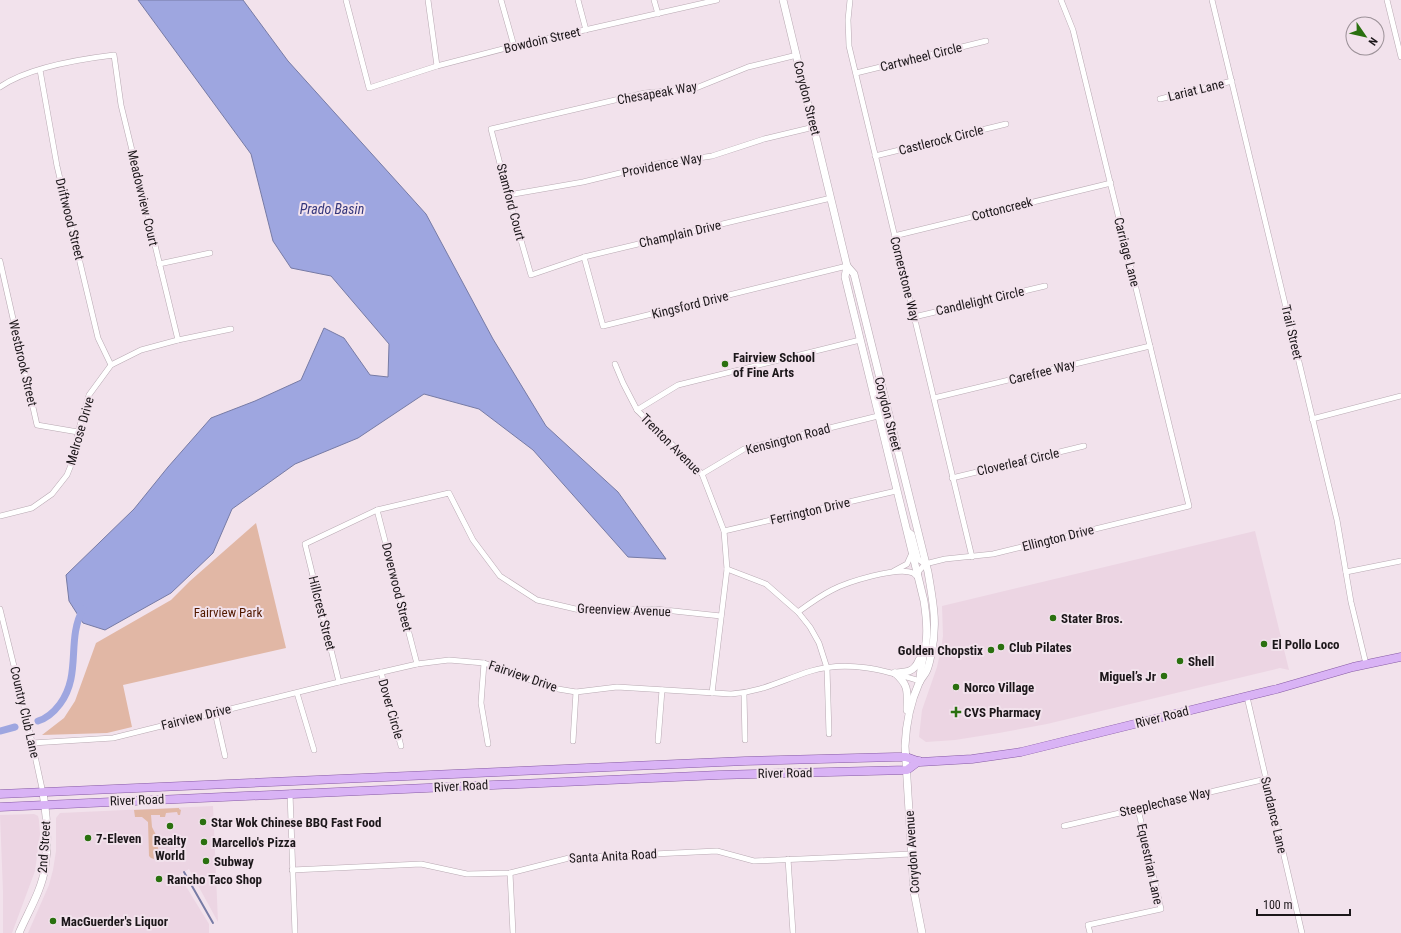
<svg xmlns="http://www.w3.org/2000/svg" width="1401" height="933" font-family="'Roboto Condensed',sans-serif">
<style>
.built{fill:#ecd5e3}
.green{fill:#e1b7a5}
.water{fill:#9ea6e0;stroke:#777ba5}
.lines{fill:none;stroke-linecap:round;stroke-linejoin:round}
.stream{stroke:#777ba5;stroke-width:2}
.canal{stroke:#9ea6e0;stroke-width:7}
.street-casing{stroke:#b8a9b2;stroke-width:6}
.secondary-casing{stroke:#b8a9b2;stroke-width:8}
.primary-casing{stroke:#875ba4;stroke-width:9}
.street{stroke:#fff;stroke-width:5}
.secondary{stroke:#fff;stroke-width:7}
.primary{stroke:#d9b3f5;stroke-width:8}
.poi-dot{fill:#2a700f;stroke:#f2e2ec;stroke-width:1.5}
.labels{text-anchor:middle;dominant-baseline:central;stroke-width:4;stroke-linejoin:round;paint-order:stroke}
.street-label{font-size:13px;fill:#1c171a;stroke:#f2e2ec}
.poi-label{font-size:13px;font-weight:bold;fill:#1c171a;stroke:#f2e2ec;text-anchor:start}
.park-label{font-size:13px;fill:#521a00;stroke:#f2e2ec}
.water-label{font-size:14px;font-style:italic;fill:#34367b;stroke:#f2e2ec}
</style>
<rect width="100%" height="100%" fill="#f2e2ec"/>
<g class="built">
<polygon points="1255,531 1289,670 1280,668 1047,724 999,733 955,740 926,742 919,737 922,710 937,667 941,649 943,636 942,606"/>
<polygon points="213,806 218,922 189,869 179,875 209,924 209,933 28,933 49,885 53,870 56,851 56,818 60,813"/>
<polygon points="34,814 38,816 39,820 40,834 35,871 12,933 3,933 3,891 0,815"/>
</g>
<g class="green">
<polygon points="256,523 286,648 123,685 132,727 107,733 42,735 64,718 75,701 96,643 171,600 190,581"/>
<polygon points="179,808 179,809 181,810 180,815 178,815 177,812 166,813 165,817 160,817 160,815 151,815 152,827 160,843 157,844 159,852 164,852 164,856 162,858 161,853 153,851 154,859 151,858 149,856 148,822 142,817 135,817 134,810"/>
</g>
<polygon class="water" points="138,0 243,0 288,61 426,214 493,339 546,426 618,492 666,559 628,557 533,450 479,409 424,394 358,438 295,464 232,509 213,553 171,593 105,630 83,623 69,601 66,575 134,509 168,467 211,418 255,401 301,380 324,328 344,338 370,375 388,377 389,344 331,276 291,268 273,241 251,154"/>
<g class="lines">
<polyline class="stream" points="184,872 213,923"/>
<g class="canal">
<path d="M38,721C48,718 54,712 60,704C82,674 66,640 83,609"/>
<polyline points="0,731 15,727"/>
</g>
<defs>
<g id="street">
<polyline points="346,0 369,88 437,66 514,46 717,0"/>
<polyline points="428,0 437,66"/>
<polyline points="501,0 514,46"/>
<polyline points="578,0 586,30"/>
<polyline points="654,0 658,14"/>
<polyline points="850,0 848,20 849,46 972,557"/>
<polyline points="1212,0 1337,520 1351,602 1366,664"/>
<polyline points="1387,0 1401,57"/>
<polyline points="797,55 748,67 696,88 645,93 491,129 508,195 531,275 584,257 831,198"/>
<polyline points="40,70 57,166 98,338 111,365"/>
<polyline points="856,73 986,41"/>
<path d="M0,87C27,68 81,59 114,55L121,105L178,340"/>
<polyline points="1160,99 1232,81"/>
<polyline points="875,156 1006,124"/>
<polyline points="508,195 583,182 657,164 712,156 764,139 814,127"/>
<polyline points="894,236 1111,183"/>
<polyline points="584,257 603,326 847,266"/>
<polyline points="0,261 37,425 78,432"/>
<polyline points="159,264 210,253"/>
<polyline points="914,317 1045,286"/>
<polyline points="615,364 623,383 637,410 702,474 724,531 727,569 712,693"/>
<polyline points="934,398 1150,346"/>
<polyline points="637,410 678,385 860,340"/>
<polyline points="1312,419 1401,396"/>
<polyline points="702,474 744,449 878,416"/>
<polyline points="952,478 1084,446"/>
<polyline points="377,510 417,664"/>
<polyline points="0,516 32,508 52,494 67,475 75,455 78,432 89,395 111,365 141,350 178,340 231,329"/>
<polyline points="907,530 912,534 918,557 919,560 925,564"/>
<polyline points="724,531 896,491"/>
<polyline points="727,569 766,584 798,612 810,627 819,643 827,668 829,734"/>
<polyline points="894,571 907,564 912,553"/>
<polyline points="1346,572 1401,561"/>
<polyline points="0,609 27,719 43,793"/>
<path d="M798,612C809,604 820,596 832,590C847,582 898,566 913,573C913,573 917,577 918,577L919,571L925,564L945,559L993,554L1189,506L1073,30L1061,0"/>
<polyline points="484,663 481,703 488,744"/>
<polyline points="381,672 401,746"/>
<polyline points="339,682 305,544 377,510 449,493 473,540 500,576 537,600 584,611 655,609 721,616"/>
<polyline points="297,693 314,750"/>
<polyline points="744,694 745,740"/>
<polyline points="1247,697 1302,933"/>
<polyline points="215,712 225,756"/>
<polyline points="573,741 576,692"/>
<polyline points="658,741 662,690"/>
<path d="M32,743L113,738L339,682L417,664L449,660L484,663L552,688L576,692L617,687L731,694C762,692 782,680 811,671C848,660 884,670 920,681"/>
<polyline points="290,793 295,933"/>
<polyline points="1064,826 1266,779"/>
<polyline points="788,859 793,933"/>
<polyline points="292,870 421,864 467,874 510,873 569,858 717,851 754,861 911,854"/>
<polyline points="510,873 513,933"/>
<polyline points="1090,933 1088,925 1161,909 1138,809"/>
</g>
<g id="secondary">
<path d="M783,0L847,266L845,277L924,601C926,614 928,628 926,642C924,655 920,667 920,681"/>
<path d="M847,266L854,274L928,572C933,602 938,624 931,655C930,660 929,665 927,670C925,675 921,678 919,683C910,703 906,724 905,746L914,892L922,933"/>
<path d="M895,673C908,672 914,672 919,660"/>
<path d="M895,673C910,686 907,693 907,710"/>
<path d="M19,933C28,912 42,890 45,867C49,842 47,817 43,793"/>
</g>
<g id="primary">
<polyline points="0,794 745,761 895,757 906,757 920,762 972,759 1021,752 1277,689 1353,667 1401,657"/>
<polyline points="0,807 719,775 907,770 919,761"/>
</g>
</defs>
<use href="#street" class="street-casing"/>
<use href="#secondary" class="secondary-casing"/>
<use href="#primary" class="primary-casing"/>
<use href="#street" class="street"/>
<use href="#secondary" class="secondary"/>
<use href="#primary" class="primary"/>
</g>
<g class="poi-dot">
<circle cx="725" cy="364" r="4"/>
<circle cx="1053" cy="618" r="4"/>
<circle cx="1264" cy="644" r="4"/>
<circle cx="1001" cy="647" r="4"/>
<circle cx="991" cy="650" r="4"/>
<circle cx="1180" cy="661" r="4"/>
<circle cx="1164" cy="676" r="4"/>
<circle cx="956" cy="687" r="4"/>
<path d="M954 706h4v4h4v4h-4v4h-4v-4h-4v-4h4z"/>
<circle cx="203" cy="822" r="4"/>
<circle cx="170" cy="826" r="4"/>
<circle cx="88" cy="838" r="4"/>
<circle cx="204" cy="842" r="4"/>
<circle cx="206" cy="861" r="4"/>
<circle cx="159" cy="879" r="4"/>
<circle cx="53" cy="921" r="4"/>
</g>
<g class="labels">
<g class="street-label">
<text transform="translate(542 40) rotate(-13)">Bowdoin Street</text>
<text transform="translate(921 57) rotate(-14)">Cartwheel Circle</text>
<text transform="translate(1196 90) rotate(-14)">Lariat Lane</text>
<text transform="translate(657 93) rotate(-10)">Chesapeak Way</text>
<text transform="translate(807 98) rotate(76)">Corydon Street</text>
<text transform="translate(941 140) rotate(-14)">Castlerock Circle</text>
<text transform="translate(662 165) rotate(-11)">Providence Way</text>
<text transform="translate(143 198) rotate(77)">Meadowview Court</text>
<text transform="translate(511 202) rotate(75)">Stamford Court</text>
<text transform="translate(1002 209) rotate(-14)">Cottoncreek</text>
<text transform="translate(70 219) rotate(76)">Driftwood Street</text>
<text transform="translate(680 234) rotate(-13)">Champlain Drive</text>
<text transform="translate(1127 252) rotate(76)">Carriage Lane</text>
<text transform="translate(905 279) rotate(76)">Cornerstone Way</text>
<text transform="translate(980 301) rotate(-13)">Candlelight Circle</text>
<text transform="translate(690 305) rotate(-14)">Kingsford Drive</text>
<text transform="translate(1292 332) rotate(77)">Trail Street</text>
<text transform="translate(23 363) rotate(77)">Westbrook Street</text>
<text transform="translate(1042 372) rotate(-14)">Carefree Way</text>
<text transform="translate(888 414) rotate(76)">Corydon Street</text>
<text transform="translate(80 431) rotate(-74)">Melrose Drive</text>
<text transform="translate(788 439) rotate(-15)">Kensington Road</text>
<text transform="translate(671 444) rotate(45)">Trenton Avenue</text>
<text transform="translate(1018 462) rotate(-13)">Cloverleaf Circle</text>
<text transform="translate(810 511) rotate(-13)">Ferrington Drive</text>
<text transform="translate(1058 538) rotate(-14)">Ellington Drive</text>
<text transform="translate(397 587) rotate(76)">Doverwood Street</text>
<text transform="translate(624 610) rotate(2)">Greenview Avenue</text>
<text transform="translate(322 613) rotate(76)">Hillcrest Street</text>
<text transform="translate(523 676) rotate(19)">Fairview Drive</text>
<text transform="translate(391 709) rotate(74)">Dover Circle</text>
<text transform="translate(25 712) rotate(77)">Country Club Lane</text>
<text transform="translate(196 717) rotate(-14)">Fairview Drive</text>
<text transform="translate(1162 717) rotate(-14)">River Road</text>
<text transform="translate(785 773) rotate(-1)">River Road</text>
<text transform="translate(461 786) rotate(-3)">River Road</text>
<text transform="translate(137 800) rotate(-2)">River Road</text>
<text transform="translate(1165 802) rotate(-13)">Steeplechase Way</text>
<text transform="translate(1274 815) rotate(77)">Sundance Lane</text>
<text transform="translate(44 847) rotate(-86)">2nd Street</text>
<text transform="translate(912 852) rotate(-94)">Corydon Avenue</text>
<text transform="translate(613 856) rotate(-3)">Santa Anita Road</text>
<text transform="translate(1150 864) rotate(78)">Equestrian Lane</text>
</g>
<g class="poi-label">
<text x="733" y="357">Fairview School<tspan x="733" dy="15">of Fine Arts</tspan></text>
<text x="1061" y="618">Stater Bros.</text>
<text x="1272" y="644">El Pollo Loco</text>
<text x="1009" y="647">Club Pilates</text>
<text x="983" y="650" text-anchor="end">Golden Chopstix</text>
<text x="1188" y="661">Shell</text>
<text x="1156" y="676" text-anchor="end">Miguel’s Jr</text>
<text x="964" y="687">Norco Village</text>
<text x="964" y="712">CVS Pharmacy</text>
<text x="211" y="822">Star Wok Chinese BBQ Fast Food</text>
<text x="96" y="838">7-Eleven</text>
<text x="170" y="840" text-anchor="middle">Realty<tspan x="170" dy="15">World</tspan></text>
<text x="212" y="842">Marcello's Pizza</text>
<text x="214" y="861">Subway</text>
<text x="167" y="879">Rancho Taco Shop</text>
<text x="61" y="921">MacGuerder's Liquor</text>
</g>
<g class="park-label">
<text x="228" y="612">Fairview Park</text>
</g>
<g class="water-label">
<text x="332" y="209">Prado Basin</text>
</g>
</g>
<g transform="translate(1365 36) rotate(124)"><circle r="19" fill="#f2e2ec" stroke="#9c9198"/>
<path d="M0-3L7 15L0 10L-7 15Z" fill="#2a700f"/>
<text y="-6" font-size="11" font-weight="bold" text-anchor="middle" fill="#1c171a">N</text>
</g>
<path d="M1257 909v6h93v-6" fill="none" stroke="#1c171a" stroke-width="2"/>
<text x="1263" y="909" font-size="12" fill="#1c171a" stroke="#f2e2ec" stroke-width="3" paint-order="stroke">100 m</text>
</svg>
